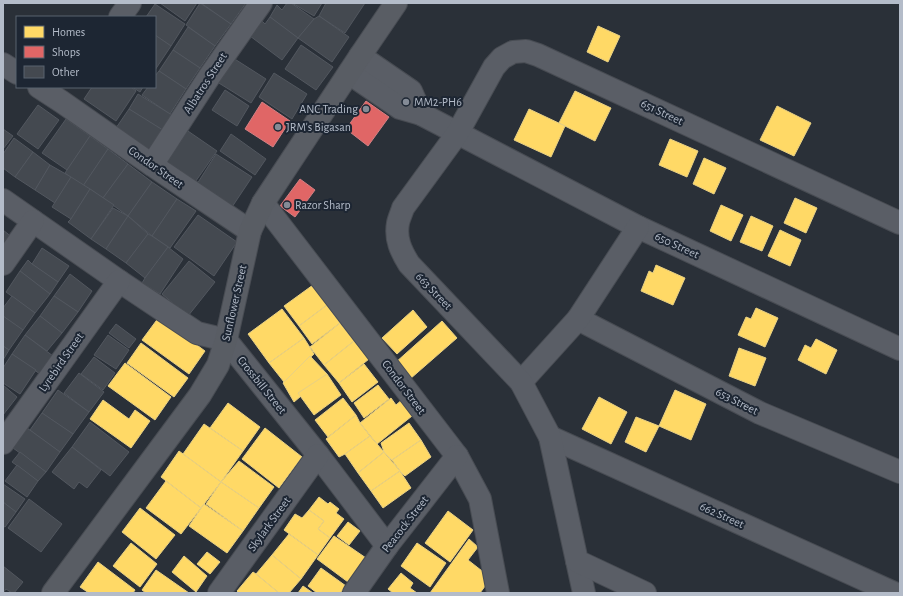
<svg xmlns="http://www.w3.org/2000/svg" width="903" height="596" font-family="'Alegreya Sans',sans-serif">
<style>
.homes{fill:#ffd966;stroke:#e8d084}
.shops{fill:#e06666;stroke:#d38084}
.building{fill:#444950;stroke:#52575f}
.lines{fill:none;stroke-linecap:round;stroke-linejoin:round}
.street-casing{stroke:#484c53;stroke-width:24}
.secondary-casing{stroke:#484c53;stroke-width:24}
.street{stroke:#5a5e66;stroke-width:22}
.secondary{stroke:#595d64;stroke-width:22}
.poi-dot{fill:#848b96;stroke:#1d2633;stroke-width:1.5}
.labels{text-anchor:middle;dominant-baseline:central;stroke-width:4;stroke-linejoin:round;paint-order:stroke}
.street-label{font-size:12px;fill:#b4bcc9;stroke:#1d2633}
.poi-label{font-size:12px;fill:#b4bcc9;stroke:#1d2633;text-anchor:start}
</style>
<rect width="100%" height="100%" fill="#2a3038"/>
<g class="homes">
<polygon points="598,26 620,36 608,62 587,52"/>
<polygon points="575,91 611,108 595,141 559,123"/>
<polygon points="777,106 811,123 794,156 760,140"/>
<polygon points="529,109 565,126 551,157 514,140"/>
<polygon points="670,139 698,151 687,177 659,165"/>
<polygon points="704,158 726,168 714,194 693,184"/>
<polygon points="795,198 817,208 806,233 784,223"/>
<polygon points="721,205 743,215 731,241 710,231"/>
<polygon points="751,216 773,226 762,251 740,242"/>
<polygon points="780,230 801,240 790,266 768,256"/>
<polygon points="656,265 685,278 673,305 641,291 649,271 653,273"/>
<polygon points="313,285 327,305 299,326 284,306"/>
<polygon points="327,305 340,323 312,344 299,326"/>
<polygon points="756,308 778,318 765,347 738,335 746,317 751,319"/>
<polygon points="282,309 304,338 269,363 248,334"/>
<polygon points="413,310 427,327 397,354 382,338"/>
<polygon points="159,317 205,351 189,374 142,340"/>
<polygon points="442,321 457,338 410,379 395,363"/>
<polygon points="340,323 354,341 324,365 310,347"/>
<polygon points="304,338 314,354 284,382 269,363"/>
<polygon points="816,339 837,350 826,374 798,360 805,345 811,348"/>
<polygon points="354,341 369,359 339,383 324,365"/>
<polygon points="141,343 188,378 174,397 127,363"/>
<polygon points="739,348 766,358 755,386 729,376"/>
<polygon points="310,356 327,374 294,402 283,383"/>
<polygon points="125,363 171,397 155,420 108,386"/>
<polygon points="364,364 378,382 352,402 339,383"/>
<polygon points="327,374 341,395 314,415 298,393"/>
<polygon points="378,385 389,399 364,418 354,403"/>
<polygon points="675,390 706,404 691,440 659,426"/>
<polygon points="599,397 627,412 611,444 582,429"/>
<polygon points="343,398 356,415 328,437 315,420"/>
<polygon points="391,398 396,405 404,398 412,416 377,444 360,423"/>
<polygon points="103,400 129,419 135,410 150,421 131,448 90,419"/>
<polygon points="228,403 260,427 243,451 210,428"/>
<polygon points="356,415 360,423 370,436 345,454 339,457 326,439"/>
<polygon points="636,417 659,426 646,452 625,442"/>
<polygon points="409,423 421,440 392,460 384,452 381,443"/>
<polygon points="204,424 243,451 221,482 183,454"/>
<polygon points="265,428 302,457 279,488 242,459"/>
<polygon points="370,436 384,452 358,473 345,454"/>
<polygon points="421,440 431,457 405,476 400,471 392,460"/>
<polygon points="179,451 221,482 201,508 161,477"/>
<polygon points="384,452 400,471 371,491 358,473"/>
<polygon points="239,461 274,487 259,508 221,482"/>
<polygon points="400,471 411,488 383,508 371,491"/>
<polygon points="166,481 201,508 181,534 146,508"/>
<polygon points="221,482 259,508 243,531 206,504"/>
<polygon points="319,497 328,504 330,502 339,509 336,513 344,519 330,538 318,529 324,521 309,510"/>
<polygon points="204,504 243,531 227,553 189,526"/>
<polygon points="140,508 175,535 156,559 122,532"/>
<polygon points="309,510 324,521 318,529 330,538 318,555 284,530 295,514 302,518"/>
<polygon points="448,511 473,530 450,562 425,543"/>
<polygon points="348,522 360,531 349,545 337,536"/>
<polygon points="289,534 318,555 301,579 272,555"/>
<polygon points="334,536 366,558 348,582 317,559"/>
<polygon points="469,539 478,547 468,560 491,578 480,593 430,593"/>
<polygon points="131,543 157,564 140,587 113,566"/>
<polygon points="417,543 446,563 430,587 401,566"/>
<polygon points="207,552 220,562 210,574 197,564"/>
<polygon points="272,555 301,579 289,593 279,593 256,574"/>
<polygon points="184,556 207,576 196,592 172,572"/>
<polygon points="98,562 135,590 133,593 89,593 80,587"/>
<polygon points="321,568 346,586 340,593 317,593 308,586"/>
<polygon points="156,570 189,593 146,593 142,590"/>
<polygon points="253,572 256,574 279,593 239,593 237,591"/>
<polygon points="401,573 413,583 410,588 417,593 393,593 388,589"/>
<polygon points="303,586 313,593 298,593"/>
</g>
<g class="shops">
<polygon points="366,101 389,117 368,146 346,129"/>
<polygon points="262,102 290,121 273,147 245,129"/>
<polygon points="300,179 315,190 295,217 280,206"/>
</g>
<g class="building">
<polygon points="160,3 197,3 185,21"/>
<polygon points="200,3 231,24 215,46 186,25"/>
<polygon points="201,3 246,3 231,24"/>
<polygon points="287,3 291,3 314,19 298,38 270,17 277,5 282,10"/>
<polygon points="292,3 322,3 314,16"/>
<polygon points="326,3 365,3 345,33 319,16"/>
<polygon points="155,4 185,24 171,46 155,35 155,17 146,17"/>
<polygon points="319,16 349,37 332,62 298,38 314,19"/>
<polygon points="270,17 298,38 282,60 250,36 262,21 265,24"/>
<polygon points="188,27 215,46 200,68 173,50"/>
<polygon points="155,35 171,46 155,70"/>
<polygon points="301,45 333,67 316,90 285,69"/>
<polygon points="173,50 200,68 186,89 159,71"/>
<polygon points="230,56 266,79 251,103 214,80"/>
<polygon points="159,71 186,89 170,114 142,95 148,87 155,87 155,76"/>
<polygon points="274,73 307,94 292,119 259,97"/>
<polygon points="92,87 131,87 136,91 116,121 84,99"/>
<polygon points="132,87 143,87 140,92"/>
<polygon points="225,90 249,106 237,126 212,110"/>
<polygon points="138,94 175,117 166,132 129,109"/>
<polygon points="38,105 59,120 38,149 17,134"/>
<polygon points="129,109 166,132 153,154 116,128"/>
<polygon points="66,119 90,136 67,170 42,153"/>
<polygon points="3,129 13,136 3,149"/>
<polygon points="185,129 217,151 193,185 161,163"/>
<polygon points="231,134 266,159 255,175 220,151"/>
<polygon points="90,136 108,149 83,186 65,173"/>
<polygon points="14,138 33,152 15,177 3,168 3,154"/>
<polygon points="108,149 128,164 103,198 90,189 83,186"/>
<polygon points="33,152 50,165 35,190 15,177"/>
<polygon points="216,154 252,177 232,207 197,184"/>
<polygon points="128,164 152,182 128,216 103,198"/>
<polygon points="50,165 71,177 55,203 35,190"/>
<polygon points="71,177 90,189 71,219 52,207"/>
<polygon points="152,182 177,199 152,236 128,216"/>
<polygon points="90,189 114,205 91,239 68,222 71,219"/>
<polygon points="177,199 196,211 170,248 152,236"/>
<polygon points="113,208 128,216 106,249 91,239"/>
<polygon points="198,215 237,242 214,276 174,247"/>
<polygon points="128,216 148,234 126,263 106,249"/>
<polygon points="3,230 13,238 3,250"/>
<polygon points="148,234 152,236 168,247 145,278 126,263"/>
<polygon points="168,247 183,259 160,294 142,283 145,278"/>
<polygon points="42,248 69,266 58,282 32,264"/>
<polygon points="28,260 32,264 58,282 50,294 20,271"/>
<polygon points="189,261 215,282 188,316 162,294"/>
<polygon points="20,271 50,294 35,313 6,292"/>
<polygon points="70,274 92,291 78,312 54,296"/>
<polygon points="12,296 35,313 23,330 3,316 3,308"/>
<polygon points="54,296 78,312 62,333 40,316"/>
<polygon points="3,316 23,330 9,350 3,346"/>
<polygon points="40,316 62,333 47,351 25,335"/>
<polygon points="116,324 136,339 129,348 109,333"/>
<polygon points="25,335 53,356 40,374 12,354"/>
<polygon points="108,335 129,350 116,369 94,355"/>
<polygon points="3,346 9,350 3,360"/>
<polygon points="12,354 36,370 20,394 3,383 3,368"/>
<polygon points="94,357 115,373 103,390 81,374"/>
<polygon points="79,373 104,392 89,412 64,393"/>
<polygon points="3,385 17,397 3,415"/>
<polygon points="58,390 89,412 73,434 42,413"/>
<polygon points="42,413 73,434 60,452 30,430"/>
<polygon points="90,422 129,452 110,476 72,447"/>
<polygon points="27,428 60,452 46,472 13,448"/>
<polygon points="72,447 101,470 87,488 79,482 74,489 52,472"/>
<polygon points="20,452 46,472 38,481 12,462"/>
<polygon points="17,465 38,481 27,497 5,481"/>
<polygon points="3,484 25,499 16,512 3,502"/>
<polygon points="29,499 62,524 41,552 8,528"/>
<polygon points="3,502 16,512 5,527 3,526"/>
<polygon points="3,566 23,582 14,593 12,593 6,589 3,593"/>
</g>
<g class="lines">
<defs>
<g id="street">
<polyline points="120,17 130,3"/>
<polyline points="360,56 411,91 421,114"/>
<polyline points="3,64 17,73"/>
<polyline points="349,73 400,108 421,114 638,227 900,349"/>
<polyline points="39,87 62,102 152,165 250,231"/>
<polyline points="152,165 209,77 261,3"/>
<polyline points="3,200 119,281 197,333 226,340 318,455 387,546"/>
<polyline points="263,203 457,456 480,499 498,593"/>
<polyline points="3,264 33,221"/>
<polyline points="578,319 760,413 900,472"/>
<polyline points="521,382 578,319 638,227"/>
<polyline points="550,437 894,593"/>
<polyline points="3,443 119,281"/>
<polyline points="577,561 584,593"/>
<polyline points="219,593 318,455"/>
<polyline points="354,593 387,546 457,456"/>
<path d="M645,593L577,561L550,437L521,382L409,264C401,251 395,239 398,223C399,218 402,212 403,208L457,134L494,67L502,58L513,52L526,51L538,55L900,223"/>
</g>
<polyline id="secondary" points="53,593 200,395 218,365 226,340 250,231 263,203 360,56 396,3"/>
</defs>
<use href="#street" class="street-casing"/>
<use href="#secondary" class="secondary-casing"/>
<use href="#street" class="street"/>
<use href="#secondary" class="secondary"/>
</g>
<g class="poi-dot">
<circle cx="406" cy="102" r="4"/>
<circle cx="366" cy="109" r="4"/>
<circle cx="278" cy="127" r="4"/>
<circle cx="287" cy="205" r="4"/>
</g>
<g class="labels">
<g class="street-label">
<text transform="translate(205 83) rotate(-57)">Albatros Street</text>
<text transform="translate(662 112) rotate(25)">651 Street</text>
<text transform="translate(156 167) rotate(35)">Condor Street</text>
<text transform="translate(677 245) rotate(25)">650 Street</text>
<text transform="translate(434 291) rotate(46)">663 Street</text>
<text transform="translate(234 303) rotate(-77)">Sunflower Street</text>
<text transform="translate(61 362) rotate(-55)">Lyrebird Street</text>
<text transform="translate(262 385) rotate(51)">Crossbill Street</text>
<text transform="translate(404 387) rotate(53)">Condor Street</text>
<text transform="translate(737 401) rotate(27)">653 Street</text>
<text transform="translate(722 515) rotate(24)">662 Street</text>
<text transform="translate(269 524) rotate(-54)">Skylark Street</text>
<text transform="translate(405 524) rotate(-52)">Peacock Street</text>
</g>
<g class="poi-label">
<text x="414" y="102">MM2-PH6</text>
<text x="358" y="109" text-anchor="end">ANC Trading</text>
<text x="286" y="127">JRM's Bigasan</text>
<text x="295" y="205">Razor Sharp</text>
</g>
</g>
<rect width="903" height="596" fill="none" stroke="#b4bcc9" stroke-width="8"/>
<rect x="16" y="16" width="140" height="72" fill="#1d2633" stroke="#59626f"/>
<rect x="24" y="26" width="20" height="12" fill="#ffd966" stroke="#59626f"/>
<text x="52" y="36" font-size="12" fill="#b4bcc9">Homes</text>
<rect x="24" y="46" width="20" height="12" fill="#e06666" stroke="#59626f"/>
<text x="52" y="56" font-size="12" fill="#b4bcc9">Shops</text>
<rect x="24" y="66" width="20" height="12" fill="#444950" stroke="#59626f"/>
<text x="52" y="76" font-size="12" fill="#b4bcc9">Other</text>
</svg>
